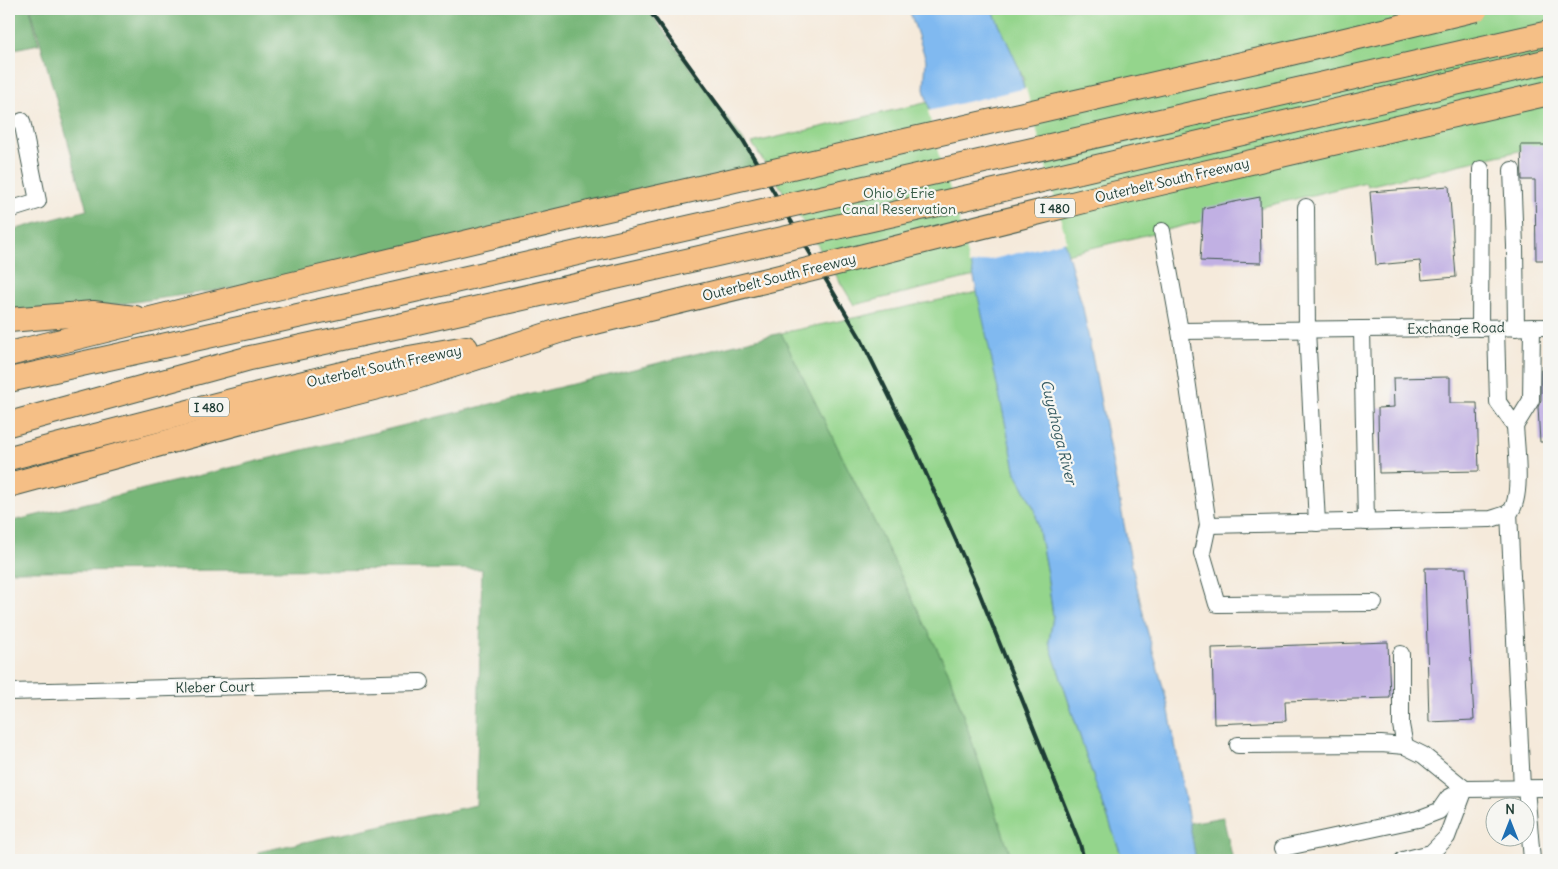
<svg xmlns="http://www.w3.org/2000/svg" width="1558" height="869" font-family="Delius,sans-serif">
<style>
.green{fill:#94d58c;stroke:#5a8960}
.forest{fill:#77b678;stroke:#4b7a56}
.water{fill:#80b9f0;stroke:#507b92}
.pier{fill:#f5eadb}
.building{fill:#c1b0e3}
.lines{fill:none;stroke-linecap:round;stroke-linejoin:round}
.minor-casing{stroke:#3f574d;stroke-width:18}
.highway-casing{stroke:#3f574d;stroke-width:26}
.minor{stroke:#fff;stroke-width:16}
.highway{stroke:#f5bf86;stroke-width:24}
.rail{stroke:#1f3d34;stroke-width:4}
.highway-bridge-casing{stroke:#3f574d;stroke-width:26;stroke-linecap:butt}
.highway-bridge{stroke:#f5bf86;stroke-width:24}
.labels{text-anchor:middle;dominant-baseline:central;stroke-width:4.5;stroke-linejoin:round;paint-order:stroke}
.shield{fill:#f6f6f2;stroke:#60746d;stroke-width:1}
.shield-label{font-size:12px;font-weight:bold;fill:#1f3d34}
.street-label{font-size:14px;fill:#1f3d34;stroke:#f6f6f2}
.park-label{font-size:14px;fill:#365b46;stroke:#f6f6f2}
.water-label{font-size:15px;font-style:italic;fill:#375c63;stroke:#f6f6f2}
</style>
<rect width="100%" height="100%" fill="#f6f6f2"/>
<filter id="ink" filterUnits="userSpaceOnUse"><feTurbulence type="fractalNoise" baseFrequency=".02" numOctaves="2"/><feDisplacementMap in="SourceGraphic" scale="10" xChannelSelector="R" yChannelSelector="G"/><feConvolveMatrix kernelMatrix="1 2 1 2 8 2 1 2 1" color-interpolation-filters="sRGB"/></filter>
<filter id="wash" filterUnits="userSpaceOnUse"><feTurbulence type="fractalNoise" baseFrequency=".0096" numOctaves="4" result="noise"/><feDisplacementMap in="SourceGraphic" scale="20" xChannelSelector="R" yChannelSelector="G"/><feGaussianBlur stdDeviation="1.12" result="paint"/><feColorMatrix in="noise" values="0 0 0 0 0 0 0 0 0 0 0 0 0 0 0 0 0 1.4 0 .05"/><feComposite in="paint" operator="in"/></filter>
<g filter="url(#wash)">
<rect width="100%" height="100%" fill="#f5eadb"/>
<g class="green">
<polygon points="992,9 1549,9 1549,144 1367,186 1366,182 854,305 814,239 752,143 1024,80"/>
<polygon points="978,292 1016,473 1035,510 1047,574 1053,617 1049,642 1095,782 1123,860 1012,860 948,671 781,333"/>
</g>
<g class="forest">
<polygon points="9,9 30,9 39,44 9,50"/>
<polygon points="31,9 648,9 743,140 765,177 274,282 9,320 9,231 87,210"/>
<polygon points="781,333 948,671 1012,860 258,860 258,852 476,805 482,569 9,571 9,522"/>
<polygon points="1223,817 1233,860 1196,860 1189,823"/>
</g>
<polygon class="water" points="909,9 992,9 1019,68 1048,183 1083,308 1132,566 1146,626 1168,705 1196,860 1123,860 1095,782 1049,642 1053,616 1047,574 1035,510 1016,473 958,203 944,163 924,89 926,60"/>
<polygon class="pier" points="1026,88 1050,182 1067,241 969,265 955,203 941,164 928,111"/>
<g id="blocks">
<g class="building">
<polygon points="1521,145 1549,145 1549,260 1536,260 1535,180 1522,180"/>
<polygon points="1449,186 1456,277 1422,280 1420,261 1376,265 1370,192"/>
<polygon points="1260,197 1261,263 1200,261 1203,208"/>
<polygon points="1549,369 1549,442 1540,442 1538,407 1541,400 1541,370"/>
<polygon points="1450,377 1450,403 1477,403 1479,471 1379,473 1378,408 1394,407 1393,378"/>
<polygon points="1425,568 1466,568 1474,720 1429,722"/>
<polygon points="1388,642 1390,698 1285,701 1286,721 1214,724 1212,648"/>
</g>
</g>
</g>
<g filter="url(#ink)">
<use href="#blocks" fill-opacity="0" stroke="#3f574d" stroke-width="1"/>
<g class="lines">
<defs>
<g id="minor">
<polyline points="1512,170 1515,246 1516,328"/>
<polyline points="1306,207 1307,330 1317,523"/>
<polyline points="9,210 38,201 22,121"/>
<polyline points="1162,231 1180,331 1549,327"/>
<polyline points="1480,328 1481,169"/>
<polyline points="1496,328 1498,402 1515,426 1531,400 1532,327"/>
<polyline points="1362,330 1366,522"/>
<path d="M1180,331L1208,525L1491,519C1497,517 1506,515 1510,512C1523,498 1516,445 1515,426"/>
<polyline points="1509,512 1522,788"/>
<polyline points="1208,525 1202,553 1217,604 1374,603"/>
<polyline points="1401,654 1401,725 1405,746"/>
<polyline points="9,692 421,682"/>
<polyline points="1238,745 1381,744 1405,746 1423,755 1465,789"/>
<polyline points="1526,788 1532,860"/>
<polyline points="1283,848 1418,819 1439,811 1448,798 1465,789 1549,788"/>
<polyline points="1403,860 1431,853 1447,837 1465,789"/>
</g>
<g id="highway">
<polyline points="9,320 93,313 135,318"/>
<polyline points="9,354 272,289 590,213"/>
<polyline points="9,380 392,295"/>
<polyline points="9,424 250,358 399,326"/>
<polyline points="9,458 274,390 409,358 466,348"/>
<polyline points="9,485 271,414 413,378 562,330"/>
</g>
</defs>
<use href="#minor" class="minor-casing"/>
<use href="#highway" class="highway-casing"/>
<use href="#minor" class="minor"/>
<use href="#highway" class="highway"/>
<polyline class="rail" points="648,9 743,140 861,339 912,442 979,592 1080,844 1084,860"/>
<defs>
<g id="highway-bridge">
<polyline points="590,213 1282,55 1476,9"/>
<polyline points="392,295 1549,33"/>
<polyline points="399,326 982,194 1549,61"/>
<polyline points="562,330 768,280 1100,197 1549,93"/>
</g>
</defs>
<use href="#highway-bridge" class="highway-bridge-casing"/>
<use href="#highway-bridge" class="highway-bridge"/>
</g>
</g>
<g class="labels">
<g class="shield">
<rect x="1035" y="198.5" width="40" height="19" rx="4"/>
<rect x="189" y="397.5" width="40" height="19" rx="4"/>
</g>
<g class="shield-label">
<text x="1055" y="208">I 480</text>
<text x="209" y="407">I 480</text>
</g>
<g class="street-label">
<text transform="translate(1172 180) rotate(-13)">Outerbelt South Freeway</text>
<text transform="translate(779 277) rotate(-14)">Outerbelt South Freeway</text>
<text transform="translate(1456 328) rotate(-1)">Exchange Road</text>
<text transform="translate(384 366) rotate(-12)">Outerbelt South Freeway</text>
<text transform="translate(215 687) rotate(-1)">Kleber Court</text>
</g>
<g class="park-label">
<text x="899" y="193">Ohio &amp; Erie<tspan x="899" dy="16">Canal Reservation</tspan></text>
</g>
<g class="water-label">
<text transform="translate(1059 432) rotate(76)">Cuyahoga River</text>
</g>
</g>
<rect width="1558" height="869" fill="none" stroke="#f6f6f2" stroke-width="30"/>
<g transform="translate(1510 822)"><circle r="24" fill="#f6f6f2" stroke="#a0aca6"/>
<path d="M0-4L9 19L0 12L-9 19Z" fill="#1f6fb2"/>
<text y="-8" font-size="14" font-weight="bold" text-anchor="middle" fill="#1f3d34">N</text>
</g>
</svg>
